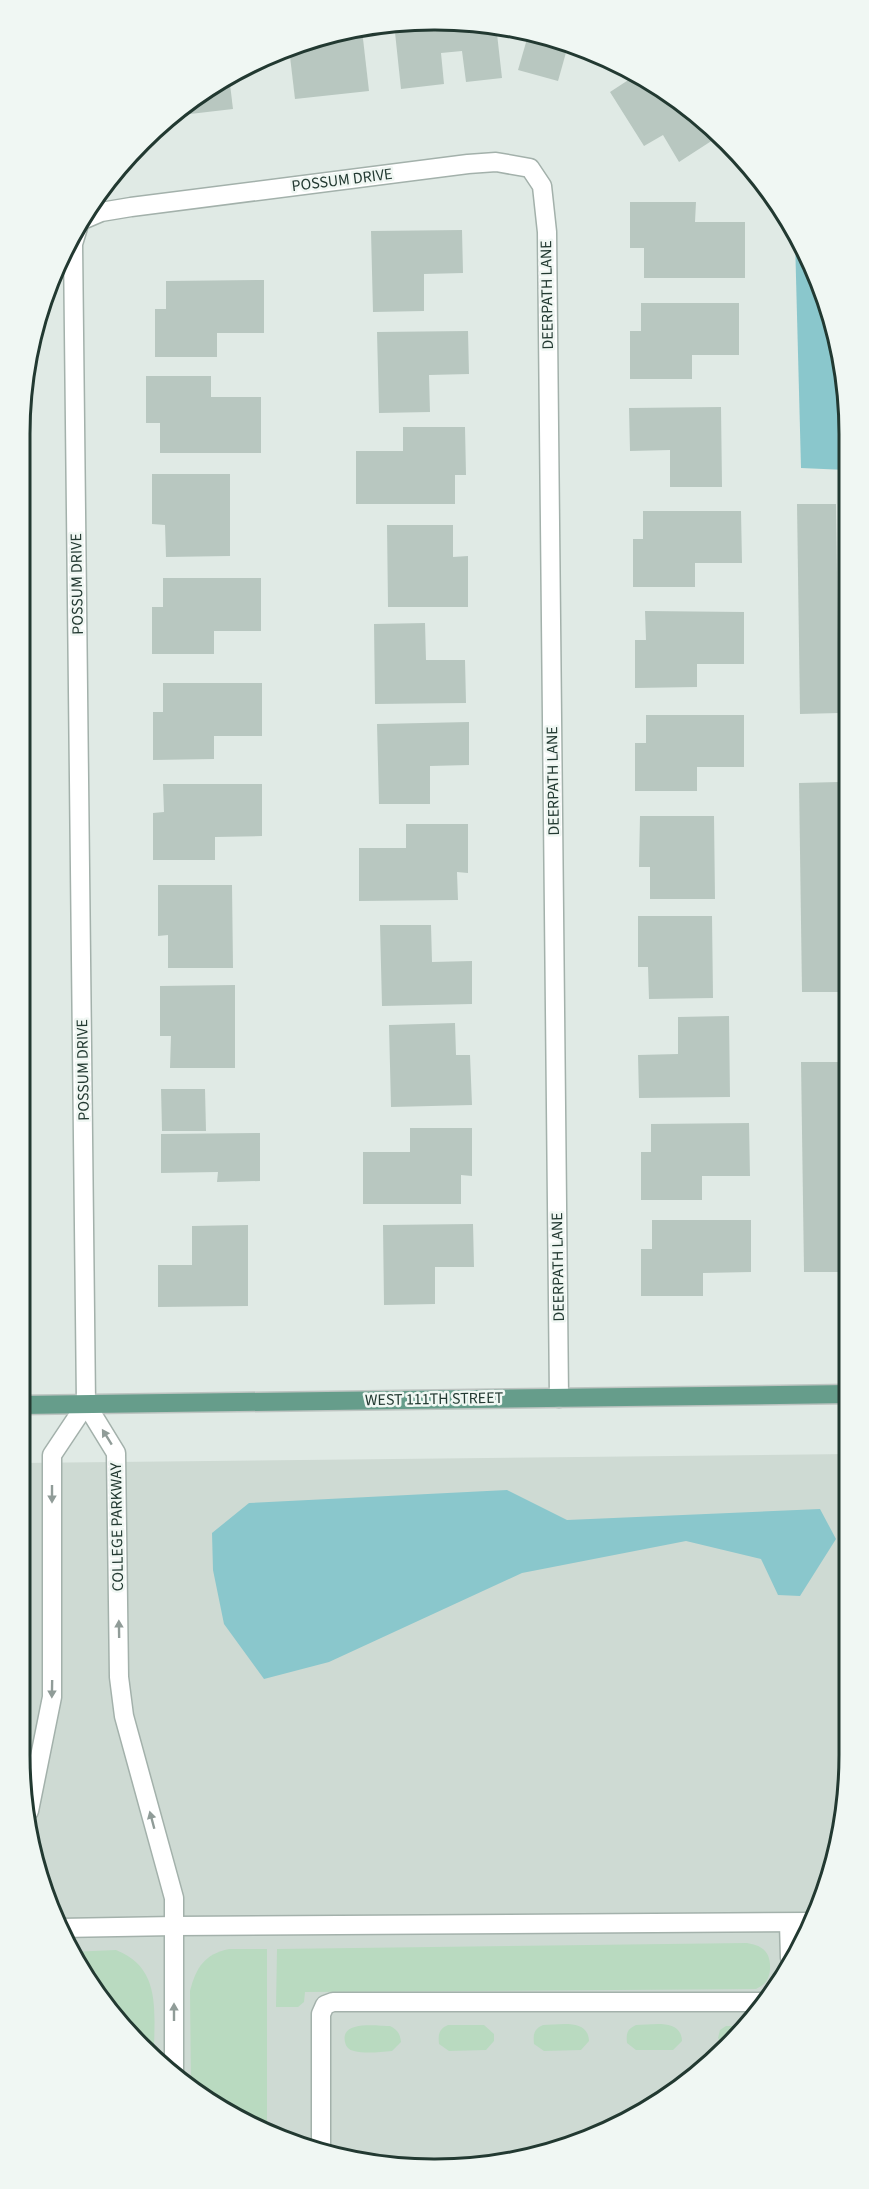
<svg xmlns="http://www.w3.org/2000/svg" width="869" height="2189" font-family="'Source Sans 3',sans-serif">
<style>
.built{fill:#cedad3}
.green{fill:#b9dac0}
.water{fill:#8ac7cc}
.building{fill:#b8c7c0}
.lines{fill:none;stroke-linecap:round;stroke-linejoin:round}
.minor-casing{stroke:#a3b1ab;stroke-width:21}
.major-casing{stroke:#bdc4c1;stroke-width:21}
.minor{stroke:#fff;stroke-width:18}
.major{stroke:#669d8b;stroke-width:18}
.oneway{fill:#909c98}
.labels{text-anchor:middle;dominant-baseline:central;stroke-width:5;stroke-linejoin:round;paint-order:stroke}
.street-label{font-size:16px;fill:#223931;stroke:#f0f7f3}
.rim{fill:none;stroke:#223931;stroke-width:3}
</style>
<rect width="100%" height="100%" fill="#e0eae5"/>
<polygon class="built" points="849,1454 849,1755 828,1888 764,2007 665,2100 594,2138 516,2161 380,2166 301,2148 227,2114 122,2028 75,1962 42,1888 20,1754 20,1463"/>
<g class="green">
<path d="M747,1943C753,1944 761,1946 765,1951C772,1958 772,1977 764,1984C762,1986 759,1987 756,1989L305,1992L304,2002L298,2007H276L277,1949Z"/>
<path d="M229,1949H267V2132L227,2114L191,2084L190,1991C196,1967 205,1954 229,1949Z"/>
<path d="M116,1950C162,1968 154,2012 154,2054L122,2028L75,1962L70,1952Z"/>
<path d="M448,2025H484L494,2034V2041L486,2050L449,2051L439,2044C438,2034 439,2029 448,2025Z"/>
<path d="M543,2025C560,2025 588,2018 589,2041L581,2050L544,2051L534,2044C533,2034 534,2029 543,2025Z"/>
<path d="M636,2025C653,2025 681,2018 682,2041L673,2050H636L627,2043C626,2034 627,2029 636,2025Z"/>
<path d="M390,2026C398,2030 400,2034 401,2042L392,2051C380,2052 365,2054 354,2051C349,2050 346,2047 345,2042C340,2020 377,2026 390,2026Z"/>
<polygon points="726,2026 744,2026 723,2045 718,2038 720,2030"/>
</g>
<g class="water">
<polygon points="795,239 818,275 846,380 846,470 801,468"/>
<polygon points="507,1490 567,1520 820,1509 836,1539 800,1596 778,1595 761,1559 686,1541 522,1573 329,1662 264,1679 224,1624 213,1570 212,1533 249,1503"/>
</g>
<g class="building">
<polygon points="407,20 496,25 502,78 466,82 462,51 441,53 444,84 401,89 394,23"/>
<polygon points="362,30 369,91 295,99 289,48 327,34"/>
<polygon points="529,32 569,42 558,81 518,70"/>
<polygon points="266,57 267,68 238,71 251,62"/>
<polygon points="636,75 665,89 711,130 716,138 679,162 663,135 644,146 610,92"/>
<polygon points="229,76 233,109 190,114 188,101"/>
<polygon points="630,202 696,202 695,222 745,222 745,278 644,278 644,248 630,248"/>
<polygon points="462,230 463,273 424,274 424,311 373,312 371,231"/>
<polygon points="264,280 264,333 217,333 217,357 155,357 155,309 166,309 166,281"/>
<polygon points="641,303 739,303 739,355 692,355 692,379 630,379 630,331 641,331"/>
<polygon points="468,331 469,374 429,375 430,412 379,413 377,332"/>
<polygon points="146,376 211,376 211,397 261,397 261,453 160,453 160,423 146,423"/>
<polygon points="721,407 722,487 670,487 670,450 630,451 629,408"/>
<polygon points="403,427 465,427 466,475 455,475 455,504 356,504 356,451 403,451"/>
<polygon points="152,474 230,474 230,556 166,557 165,525 152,524"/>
<polygon points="797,504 836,504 839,713 800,714"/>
<polygon points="643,511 741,511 742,563 695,563 695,587 633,587 633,539 643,539"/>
<polygon points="387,525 453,525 453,557 468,556 468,607 388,607"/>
<polygon points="163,578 261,578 261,631 214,631 214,654 152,654 152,607 163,607"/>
<polygon points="645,611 744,612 744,664 697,664 697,687 635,688 635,640 646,640"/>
<polygon points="425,623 426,660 465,660 466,703 375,704 374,624"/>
<polygon points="163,683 262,683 262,736 214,736 214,759 153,760 153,712 163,712"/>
<polygon points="646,715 744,715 744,767 697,767 697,791 635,791 635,743 646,743"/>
<polygon points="469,722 469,765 430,766 430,804 379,804 377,724"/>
<polygon points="838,782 841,992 802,992 799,783"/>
<polygon points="163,784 262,784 262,836 215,837 215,860 153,860 153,813 164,812"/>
<polygon points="640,816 714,816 715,899 650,899 650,867 639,867"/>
<polygon points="406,824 468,824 468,873 457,872 458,900 359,901 359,848 406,848"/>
<polygon points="158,885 232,885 233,968 168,968 168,935 158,936"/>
<polygon points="638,916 712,916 713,998 649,999 648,967 638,967"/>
<polygon points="380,925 431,925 432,962 472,961 472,1004 382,1006"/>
<polygon points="235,985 235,1068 170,1068 171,1036 160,1036 160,986"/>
<polygon points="729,1016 730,1097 639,1098 638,1055 678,1054 678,1017"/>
<polygon points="455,1023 456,1055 470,1055 472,1105 391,1107 389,1025"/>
<polygon points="801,1062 840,1062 843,1272 804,1272"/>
<polygon points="161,1089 205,1089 206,1131 162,1131"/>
<polygon points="749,1123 750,1176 702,1176 702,1200 641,1200 641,1152 651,1152 651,1124"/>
<polygon points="410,1128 472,1128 472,1176 461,1175 461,1204 363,1204 363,1152 410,1152"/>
<polygon points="260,1133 260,1181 217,1182 218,1172 161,1173 161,1134"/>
<polygon points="652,1220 751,1220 751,1272 703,1273 703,1296 641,1296 641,1249 652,1249"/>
<polygon points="473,1224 474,1267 435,1267 435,1304 384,1305 383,1225"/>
<polygon points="248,1225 248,1306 158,1307 158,1265 192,1265 192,1226"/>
</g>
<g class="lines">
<defs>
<g id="minor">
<polyline points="86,1404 73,244 80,221 101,212 131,207 468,164 496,162 530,168 542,186 547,232 559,1398"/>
<polyline points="86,1404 116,1453 119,1677 124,1716 174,1898 174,2071"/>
<polyline points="29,1811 52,1697 52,1455 86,1404"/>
<polyline points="789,1923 790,1958"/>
<polyline points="60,1928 175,1926 809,1922"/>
<polyline points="321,2152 321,2014 325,2005 333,2002 766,2002"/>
</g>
<polyline id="major" points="20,1405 849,1394"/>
</defs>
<use href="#minor" class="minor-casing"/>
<use href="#major" class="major-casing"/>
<use href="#minor" class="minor"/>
<use href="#major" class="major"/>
</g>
<defs><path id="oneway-solid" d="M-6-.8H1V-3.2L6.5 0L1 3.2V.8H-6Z" transform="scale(1.5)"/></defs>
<g class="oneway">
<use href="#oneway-solid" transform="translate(107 1437) rotate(-122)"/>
<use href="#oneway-solid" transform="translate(52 1494) rotate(90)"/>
<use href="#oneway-solid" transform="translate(119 1629) rotate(-91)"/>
<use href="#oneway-solid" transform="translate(52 1689) rotate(91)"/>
<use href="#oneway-solid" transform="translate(152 1820) rotate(-105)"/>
<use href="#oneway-solid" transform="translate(174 2012) rotate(-90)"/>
</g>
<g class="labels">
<g class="street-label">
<text transform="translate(342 180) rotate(-7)">POSSUM DRIVE</text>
<text transform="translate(547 295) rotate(-91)">DEERPATH LANE</text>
<text transform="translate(77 584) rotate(-91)">POSSUM DRIVE</text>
<text transform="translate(553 781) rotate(-91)">DEERPATH LANE</text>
<text transform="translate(83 1070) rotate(-91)">POSSUM DRIVE</text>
<text transform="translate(558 1267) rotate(-91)">DEERPATH LANE</text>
<text transform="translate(434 1399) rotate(-1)">WEST 111TH STREET</text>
<text transform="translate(117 1527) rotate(-91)">COLLEGE PARKWAY</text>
</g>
</g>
<path d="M0 0H869V2189H0ZM434 30H435A404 404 0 0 1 839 434V1755A404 404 0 0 1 435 2159H434A404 404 0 0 1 30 1755V434A404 404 0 0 1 434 30Z" fill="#f0f7f3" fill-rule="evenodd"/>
<path class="rim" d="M434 30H435A404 404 0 0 1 839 434V1755A404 404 0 0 1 435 2159H434A404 404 0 0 1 30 1755V434A404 404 0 0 1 434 30Z"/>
</svg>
